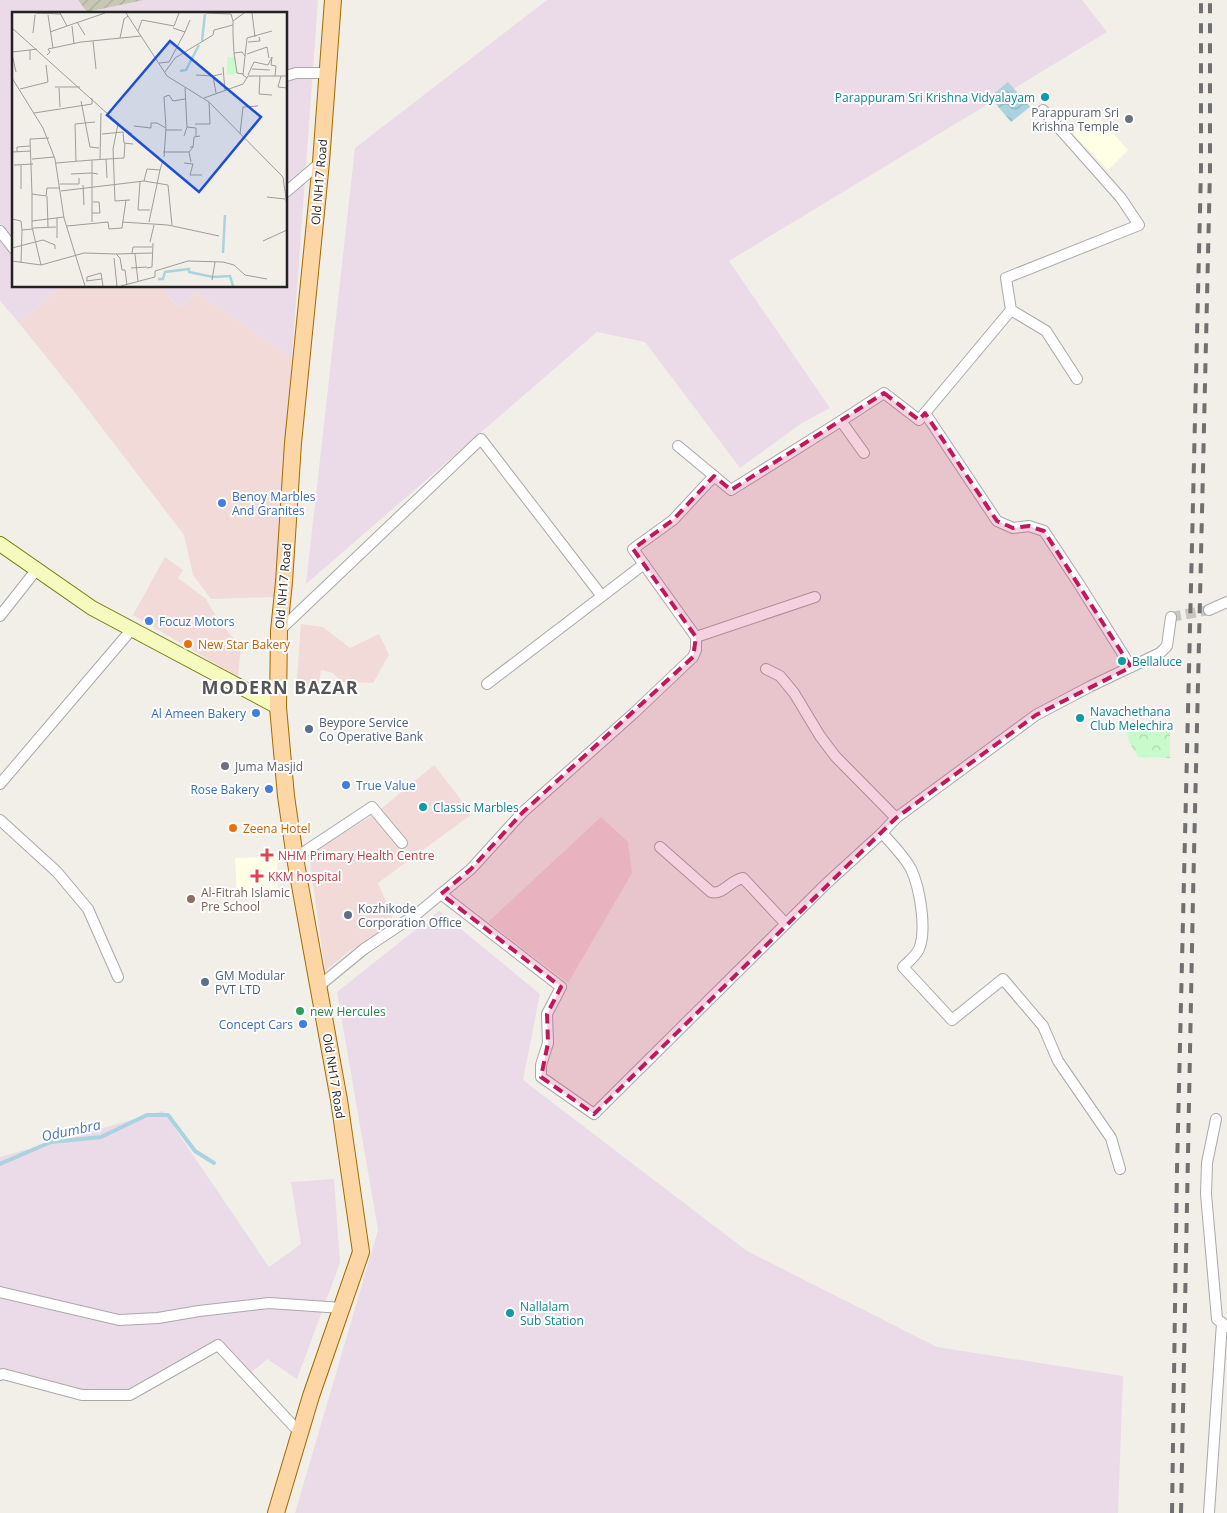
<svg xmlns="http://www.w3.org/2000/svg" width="1227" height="1513" font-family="'Open Sans',sans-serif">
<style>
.commercial{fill:#f2dad9}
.industrial{fill:#ebdbe8}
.education{fill:#ffffe5}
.construction{fill:url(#construction-furrows)}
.park{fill:url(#park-crowns)}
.water{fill:url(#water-waves)}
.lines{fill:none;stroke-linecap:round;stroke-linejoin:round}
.stream{stroke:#aad3df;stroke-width:4}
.street-tunnel{stroke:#c8c6c1;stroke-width:10;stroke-dasharray:10 5;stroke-linecap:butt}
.street-casing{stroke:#a9a9a9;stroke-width:12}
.secondary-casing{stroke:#707d05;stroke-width:16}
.primary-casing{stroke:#a06b00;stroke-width:18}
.street{stroke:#fff;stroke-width:10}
.secondary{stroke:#f7fabf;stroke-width:14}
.primary{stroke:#fcd6a4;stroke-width:16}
.rail{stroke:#707070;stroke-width:4;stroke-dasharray:10 10;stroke-linecap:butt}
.marked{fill:#c2185b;fill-opacity:0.2;stroke:#c2185b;stroke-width:4;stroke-dasharray:10 6;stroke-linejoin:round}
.culture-dot{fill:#0f9aa8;stroke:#fff;stroke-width:2}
.worship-dot{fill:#6b7280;stroke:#fff;stroke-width:2}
.shop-dot{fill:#3f7fe0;stroke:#fff;stroke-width:2}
.food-dot{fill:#e8710a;stroke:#fff;stroke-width:2}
.service-dot{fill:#5c6f8a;stroke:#fff;stroke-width:2}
.health-dot{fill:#e0444e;stroke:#fff;stroke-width:2}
.education-dot{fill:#8d6e63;stroke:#fff;stroke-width:2}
.leisure-dot{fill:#2e9e5b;stroke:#fff;stroke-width:2}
.labels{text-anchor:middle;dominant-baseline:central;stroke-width:4;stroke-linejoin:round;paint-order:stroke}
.culture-label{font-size:12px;fill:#0d838f;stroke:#fff;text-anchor:start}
.worship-label{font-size:12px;fill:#5b616d;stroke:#fff;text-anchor:end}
.street-label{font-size:12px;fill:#222;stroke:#fff}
.shop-label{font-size:12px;fill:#366cbe;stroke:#fff;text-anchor:start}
.food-label{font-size:12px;fill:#c56008;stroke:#fff;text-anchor:start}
.service-label{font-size:12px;fill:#4e5e75;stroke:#fff;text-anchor:start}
.health-label{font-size:12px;fill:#be3a42;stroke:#fff;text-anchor:start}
.education-label{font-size:12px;fill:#785e54;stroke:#fff;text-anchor:start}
.leisure-label{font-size:12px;fill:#27864d;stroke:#fff;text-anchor:start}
.water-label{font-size:14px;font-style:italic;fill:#4a7aab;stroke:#fff}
.district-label{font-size:18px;font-weight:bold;letter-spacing:1px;fill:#555;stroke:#fff}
.inset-river{fill:none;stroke:#aad3df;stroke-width:2.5}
.inset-road{fill:none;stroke:#9f9d99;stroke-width:1}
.view{fill:#1d4ed8;fill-opacity:0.15;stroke:#1d4ed8;stroke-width:2.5}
.inset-edge{fill:none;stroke:#222;stroke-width:2.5}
</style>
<defs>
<pattern id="construction-furrows" width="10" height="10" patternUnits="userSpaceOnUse" patternTransform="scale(1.25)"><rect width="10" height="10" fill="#c7c7b4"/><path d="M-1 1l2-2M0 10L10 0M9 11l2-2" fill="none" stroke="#abab9a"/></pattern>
<pattern id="park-crowns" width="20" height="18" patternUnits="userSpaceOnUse" patternTransform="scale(1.25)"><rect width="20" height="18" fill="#c8facc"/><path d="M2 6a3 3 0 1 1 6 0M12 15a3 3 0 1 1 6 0" fill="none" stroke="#acd6af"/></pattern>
<pattern id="water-waves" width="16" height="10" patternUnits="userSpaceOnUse" patternTransform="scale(1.25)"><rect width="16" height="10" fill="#aad3df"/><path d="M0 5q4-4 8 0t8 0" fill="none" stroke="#92b5bf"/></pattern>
</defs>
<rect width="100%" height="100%" fill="#f2efe9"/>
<g class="commercial">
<polygon points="62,286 160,286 179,308 197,293 292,358 275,597 211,599 193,575 184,535 76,394 19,323"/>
<polygon points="165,557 183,570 178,578 206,599 220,623 241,646 238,677 133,615"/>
<polygon points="301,624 323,627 350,648 379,634 389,655 373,683 342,682 333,673 321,670 318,692 296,690"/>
<polygon points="434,765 472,814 378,883 395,923 348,952 325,971 309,854 375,814"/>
<polygon points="601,817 628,842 632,873 568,983 488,922"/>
</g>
<g class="industrial">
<polygon points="0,0 78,0 87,12 144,0 318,0 292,358 197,293 179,308 160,286 286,286 286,14 14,14 14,286 62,286 19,323 0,301"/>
<polygon points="547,0 1082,0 1107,32 729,261 830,408 802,423 740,468 645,342 597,332 306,584 355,148"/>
<polygon points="439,911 540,994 523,1080 747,1251 937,1347 1123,1376 1118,1513 295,1513 378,1230 337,992"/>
<polygon points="163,1111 269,1267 301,1244 291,1182 334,1179 340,1263 297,1379 267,1359 245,1378 221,1349 126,1401 66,1394 0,1369 0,1157"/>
</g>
<g class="education">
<polygon points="1093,111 1128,150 1108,170 1071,132"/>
<polygon points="277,857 278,894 237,895 235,858"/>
</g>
<polygon class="construction" points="78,0 144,0 87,12"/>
<polygon class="park" points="1142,721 1153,727 1170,729 1170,758 1138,757 1129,742 1126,728"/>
<polygon class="water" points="1008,82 1030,107 1011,122 990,97"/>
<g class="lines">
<polyline class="stream" points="0,1164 51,1142 101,1137 147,1115 168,1115 195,1151 214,1163"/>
<polyline class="street-tunnel" points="1171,617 1209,610"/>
<defs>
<g id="street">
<polyline points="286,76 296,73 328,73"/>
<polyline points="1043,110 1121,198 1139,225 1006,278 1011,310 1046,331 1077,379"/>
<polyline points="286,192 321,162"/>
<polyline points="0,231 14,249"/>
<polyline points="925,413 997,521 1013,528 1029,526 1044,531 1079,584 1131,667"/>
<polyline points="841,421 884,393 919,420 1011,310"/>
<polyline points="678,446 731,490 841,421 864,453"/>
<polyline points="1209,610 1227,602"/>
<polyline points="0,616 37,569"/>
<polyline points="279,631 481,439 601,595"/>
<polyline points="696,637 633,549 673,520 714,476"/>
<polyline points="766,669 780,676 794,693 820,736 835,756 896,818"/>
<polyline points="487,684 644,564"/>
<polyline points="0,784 132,629"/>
<polyline points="0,820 57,872 88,909 118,977"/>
<path d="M660,847L711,892C724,895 730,880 743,878L785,923"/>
<polyline points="295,858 372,807 402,843"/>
<polyline points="441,894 561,987 547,1014 548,1043 541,1065 541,1077 594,1114 826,884 882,833"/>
<polyline points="319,986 364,949 418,913 471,869 523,812 634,713 693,657 696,650 696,637 815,597"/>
<polyline points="1216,1119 1207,1163 1206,1194 1217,1319 1227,1327"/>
<path d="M1120,1169L1111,1138L1058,1061L1043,1026L1003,979L952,1020L903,967C908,962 916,956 919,949C927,930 920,888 911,869C904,856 892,844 882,833L896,818L1036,715L1091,686L1160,653L1167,646L1171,617"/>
<polyline points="0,1292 119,1320 158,1318 199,1311 269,1303 342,1308"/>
<polyline points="0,1375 3,1374 82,1395 130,1395 218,1345 300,1433"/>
<polyline points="1209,1513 1222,1323"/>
</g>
<polyline id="secondary" points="0,544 92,608 278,707"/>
<polyline id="primary" points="276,1513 311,1396 361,1252 339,1100 295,858 286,796 278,707 279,631 284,582 293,443 321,162 333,0"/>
</defs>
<use href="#street" class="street-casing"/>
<use href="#secondary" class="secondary-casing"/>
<use href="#primary" class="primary-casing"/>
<use href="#street" class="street"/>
<use href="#secondary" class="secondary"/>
<use href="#primary" class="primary"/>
<g class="rail">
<polyline points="1172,1513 1177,1170 1201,169 1201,0"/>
<polyline points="1181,1513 1193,897 1210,170 1210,0"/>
</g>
</g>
<path class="marked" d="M884,393L919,420L925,413L997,521L1013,528L1029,526L1044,531L1131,667L1036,715L896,818L594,1114L541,1077L548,1043L547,1014L561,987L441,894L471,869L523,812L693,657L696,637L633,549L673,520L714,476L731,490Z"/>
<g class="culture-dot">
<circle cx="1045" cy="97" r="5"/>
<circle cx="1122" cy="661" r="5"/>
<circle cx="1080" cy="718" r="5"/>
<circle cx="423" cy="807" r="5"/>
<circle cx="510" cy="1313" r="5"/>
</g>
<g class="worship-dot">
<circle cx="1129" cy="119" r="5"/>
<circle cx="225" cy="766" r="5"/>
</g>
<g class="shop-dot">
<circle cx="222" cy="503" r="5"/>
<circle cx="149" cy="621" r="5"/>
<circle cx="256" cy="713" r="5"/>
<circle cx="346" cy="785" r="5"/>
<circle cx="269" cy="789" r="5"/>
<circle cx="303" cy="1024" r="5"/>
</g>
<g class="food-dot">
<circle cx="188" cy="644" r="5"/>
<circle cx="233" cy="828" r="5"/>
</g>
<g class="service-dot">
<circle cx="309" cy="729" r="5"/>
<circle cx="348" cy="915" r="5"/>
<circle cx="205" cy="982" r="5"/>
</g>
<g class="health-dot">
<path d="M264.5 847.5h5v5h5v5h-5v5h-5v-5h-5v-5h5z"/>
<path d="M254.5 868.5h5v5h5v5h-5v5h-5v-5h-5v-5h5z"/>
</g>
<circle class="education-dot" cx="191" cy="899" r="5"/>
<circle class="leisure-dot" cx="300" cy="1011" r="5"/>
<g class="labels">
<g class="culture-label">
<text x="1035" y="97" text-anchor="end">Parappuram Sri Krishna Vidyalayam</text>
<text x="1132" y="661">Bellaluce</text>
<text x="1090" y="711">Navachethana<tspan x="1090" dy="14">Club Melechira</tspan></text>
<text x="433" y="807">Classic Marbles</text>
<text x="520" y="1306">Nallalam<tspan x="520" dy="14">Sub Station</tspan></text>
</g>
<g class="worship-label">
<text x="1119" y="112">Parappuram Sri<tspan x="1119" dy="14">Krishna Temple</tspan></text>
<text x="235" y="766" text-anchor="start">Juma Masjid</text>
</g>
<g class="street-label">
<text transform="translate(319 182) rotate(-85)">Old NH17 Road</text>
<text transform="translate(283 586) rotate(-85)">Old NH17 Road</text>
<text transform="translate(334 1076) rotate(81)">Old NH17 Road</text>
</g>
<g class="shop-label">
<text x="232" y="496">Benoy Marbles<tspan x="232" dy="14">And Granites</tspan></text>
<text x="159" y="621">Focuz Motors</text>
<text x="246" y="713" text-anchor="end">Al Ameen Bakery</text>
<text x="356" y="785">True Value</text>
<text x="259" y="789" text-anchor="end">Rose Bakery</text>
<text x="293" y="1024" text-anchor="end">Concept Cars</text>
</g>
<g class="food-label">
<text x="198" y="644">New Star Bakery</text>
<text x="243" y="828">Zeena Hotel</text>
</g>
<g class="service-label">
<text x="319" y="722">Beypore Service<tspan x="319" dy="14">Co Operative Bank</tspan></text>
<text x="358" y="908">Kozhikode<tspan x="358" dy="14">Corporation Office</tspan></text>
<text x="215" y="975">GM Modular<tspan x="215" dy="14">PVT LTD</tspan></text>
</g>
<g class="health-label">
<text x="278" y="855">NHM Primary Health Centre</text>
<text x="268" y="876">KKM hospital</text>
</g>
<g class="education-label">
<text x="201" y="892">Al-Fitrah Islamic<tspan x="201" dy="14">Pre School</tspan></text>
</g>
<g class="leisure-label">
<text x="310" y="1011">new Hercules</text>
</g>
<g class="water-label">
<text transform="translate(71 1130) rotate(-12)">Odumbra</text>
</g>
<g class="district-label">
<text x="280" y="687">MODERN BAZAR</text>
</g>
</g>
<g transform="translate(12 12)">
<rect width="275" height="275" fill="#f2efe9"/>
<path d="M215,45H224V62L215,63Z" fill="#c8facc"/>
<path class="inset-river" d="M190,29L193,2M168,59L174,58L187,33M211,241L213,203M146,267H151L153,260L177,257V260L201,265L218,264L221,274"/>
<path class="inset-road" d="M23,1L49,2M48,1L55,14L93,1M114,1L155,64L197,90L271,165L273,179M194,1L219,2L221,9M232,1L221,9V23L222,41L230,40L233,44L231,63L235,66M240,1L243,25M36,3L41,36M65,10L73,23M60,14L62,32M0,16L107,112M161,16L173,20L178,8M126,19L130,8L162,14L167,1M38,20L55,14M21,21L23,3M108,26L112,7L116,4M81,29L84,57M236,30L248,29L247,25M0,40L18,38M222,41L225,61L231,62M0,42L4,60M235,42L255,35L257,46M35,43L38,40L36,37L69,30L129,24M233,44L235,26L260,19M18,48V38L25,37M147,51L157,50L173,20M211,55L213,79M240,57L258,58M153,60L163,46L201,23L202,18L221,13M184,63L201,64M236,63L242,50L256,53L260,45L259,53L264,54L263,64M248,64L247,82L260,83M269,64L266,75L275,76M0,66L31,116L43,147L52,206L73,274M43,75H68M47,76L48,95M8,77L36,70L34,53M204,81L201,64L210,62M192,86L231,72L236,64H275M69,89L78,135L87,136M22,101L80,92V86M183,112H198L197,90M122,114L139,116V111H145L154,116L152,145M175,115L184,116V124M154,116L152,85L157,83L161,89L173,87M154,118H170M90,122L111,120L112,131L121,132M228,122L231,95L246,94M172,124L175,115L173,76M178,135H181L182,125L188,124M0,140L19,139M5,140V135L18,134M151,140H177M20,147L42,145M88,147L89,101M94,147L95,166M80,148L112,146L113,131M64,149L63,112L83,110M179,150L177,140L181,135M0,151V171M44,151L80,148V161L59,162M172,151L181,152L178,163H190M2,153L21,152M132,169L135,157L148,158L151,148M128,170L126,198H138M48,172H67V166M71,173L72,193M9,177V153M273,178L275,196M49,179L132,169L156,173L160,213M20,182L18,127L37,126M35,184L36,215M255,185L273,187M118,188L103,189L101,137L106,112L120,122M80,201H88L87,190H81M45,206V226M0,207L9,209L10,218L21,217M20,209L52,205M80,210V161L86,162M110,210L156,213L207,224M137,210L148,158M55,214L96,210L97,217L110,216M21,216L44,215M110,216L114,188M251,229L275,218M138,230L142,213M0,236L31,228L43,233V237M120,241L121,235H140M104,242L140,241M123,242L126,270M102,246L105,274M0,249L29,253L72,241L104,242L108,246L110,258H113L115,273M9,251L10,218M29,253L20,215V182L34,184L35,176H47M119,256L135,255M135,256L140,255L141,231M200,268L203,250M74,269L90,267M75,269V265L89,261L91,274M109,274L139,266L143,265V259L176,249L211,250L222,253L233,263L255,267"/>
<path class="view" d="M158,29L249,105L187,180L95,103Z"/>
<rect width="275" height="275" class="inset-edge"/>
</g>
</svg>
